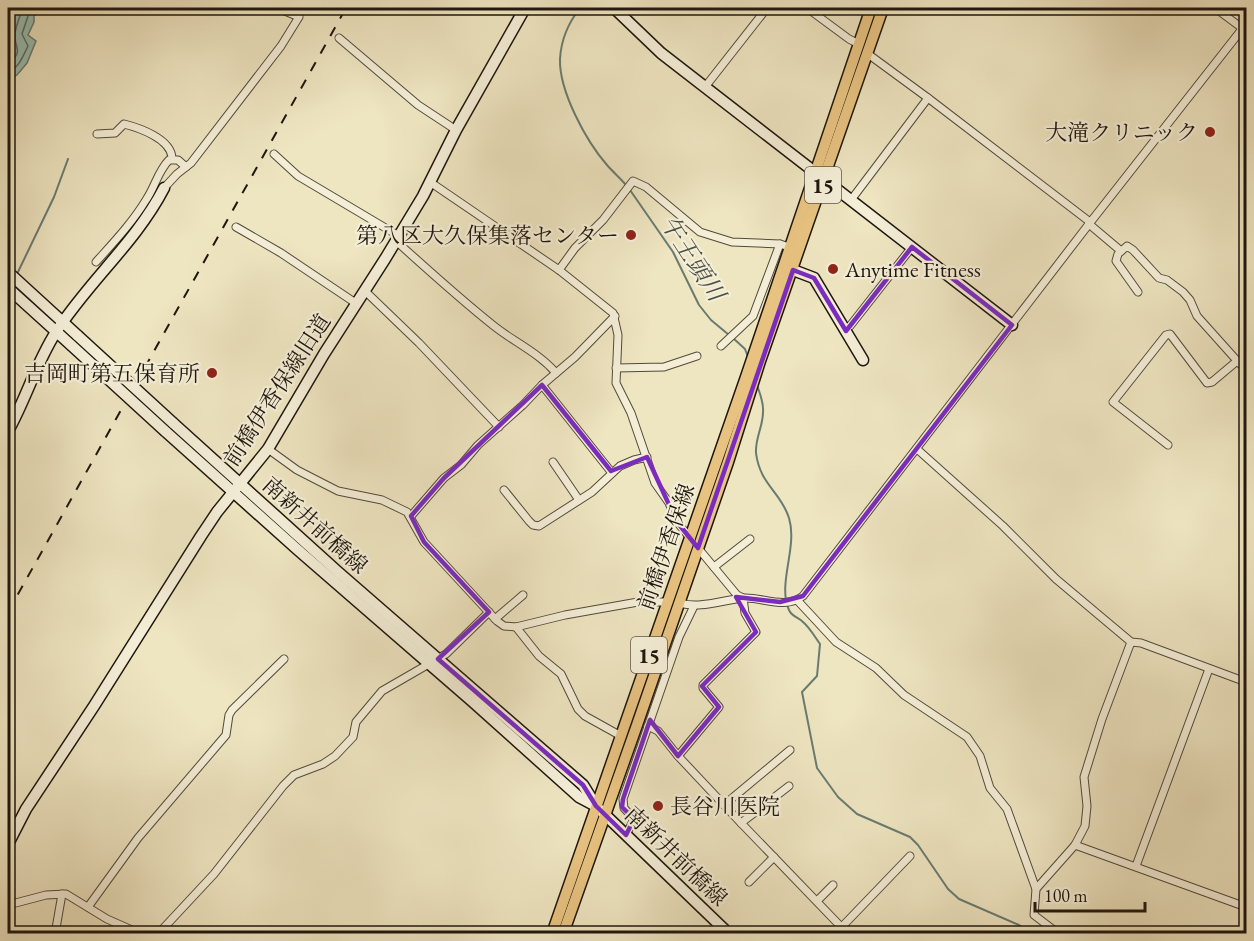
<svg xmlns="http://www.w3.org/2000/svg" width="1254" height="941" font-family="'EB Garamond','Noto Serif JP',serif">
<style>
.water{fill:#99bfb4;stroke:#687b71;stroke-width:1.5}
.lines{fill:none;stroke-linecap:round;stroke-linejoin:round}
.shore{stroke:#5c6a60;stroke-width:1.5}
.stream{stroke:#687b71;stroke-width:2}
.street-casing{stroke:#524a3a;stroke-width:9}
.secondary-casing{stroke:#1e160d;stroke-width:13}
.primary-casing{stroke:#1e160d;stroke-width:13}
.street{stroke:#f4eed7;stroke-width:7}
.secondary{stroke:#f4eed7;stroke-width:10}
.primary{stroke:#e7c280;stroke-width:10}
.rail{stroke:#1e160d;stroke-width:2;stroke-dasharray:10 10;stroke-linecap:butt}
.secondary-bridge-casing{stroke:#1e160d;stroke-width:13;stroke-linecap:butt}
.secondary-bridge{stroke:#f4eed7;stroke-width:10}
.marked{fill:none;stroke:#7b2cbf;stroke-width:4.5;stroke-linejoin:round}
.poi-dot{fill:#8f2418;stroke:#f4eed7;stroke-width:2}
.labels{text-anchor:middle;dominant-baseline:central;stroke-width:4.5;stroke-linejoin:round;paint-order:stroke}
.shield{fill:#f4eed7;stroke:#5e574a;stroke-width:1.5}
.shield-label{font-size:21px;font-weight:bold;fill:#1e160d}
.poi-label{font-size:22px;fill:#1e160d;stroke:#f4eed7;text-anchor:end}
.street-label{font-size:22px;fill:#1e160d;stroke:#f4eed7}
.water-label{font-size:24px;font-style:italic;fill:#495147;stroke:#f4eed7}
</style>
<rect width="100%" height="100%" fill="#eee5c1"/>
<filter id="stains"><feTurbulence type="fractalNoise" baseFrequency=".00333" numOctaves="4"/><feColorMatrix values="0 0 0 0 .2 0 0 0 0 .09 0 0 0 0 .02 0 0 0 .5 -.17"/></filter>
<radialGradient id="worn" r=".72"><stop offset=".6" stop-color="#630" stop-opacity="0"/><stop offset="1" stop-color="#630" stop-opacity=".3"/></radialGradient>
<polygon class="water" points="8,8 44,8 34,16 34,22 28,35 36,41 27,63 17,75 8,80"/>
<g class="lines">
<g class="shore">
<path d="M8,64C25,50 14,49 15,35C15,29 21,13 23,8"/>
<path d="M8,72C19,68 23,56 28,46L22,34L29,13L34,8"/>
</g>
<g class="stream">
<path d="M580,8C569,22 561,40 560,59C559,91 586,141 607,165C613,172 620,178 626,185"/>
<polyline points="630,190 673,252 699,305 711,320 729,335"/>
<polyline points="17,274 54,197 68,159"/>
<polyline points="733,338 745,349 748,357"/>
<path d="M757,385C760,394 764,403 763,412C763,427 755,438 756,453C760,485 781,492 789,518C798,547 777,584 789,610C792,617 798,617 803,622C810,628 815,637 820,644L817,676L802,692L817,768L838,797L857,814L910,837L918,845L948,889L959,899L1019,925L1033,934"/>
</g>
<defs>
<g id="street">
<polyline points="807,8 849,39 859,44"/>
<polyline points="1215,8 1246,31"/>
<polyline points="339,38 418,105 456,130"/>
<polyline points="868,54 928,98 1090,222"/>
<polyline points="705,87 767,8"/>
<path d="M97,134L115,133L124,124C140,128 171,139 172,158"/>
<polyline points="274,154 298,176 399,236"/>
<polyline points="430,182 559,270 613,313 618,335 616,383 631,413 655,483 669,503 677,522 691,539"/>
<polyline points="164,188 177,174 191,163 281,46 299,17 278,8"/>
<polyline points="851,200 928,98"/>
<polyline points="1246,208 1246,231"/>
<polyline points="1089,224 1121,251"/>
<polyline points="236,227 281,253 357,304"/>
<path d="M396,241C428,270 460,299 494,326C514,342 539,353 556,373"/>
<path d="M96,262C114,242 132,223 146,200C155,187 158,171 169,160H178L186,167"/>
<polyline points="559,270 575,248 603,220 633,181 646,187 700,232 732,242 780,244 789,247"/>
<polyline points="365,291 419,343 499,427"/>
<polyline points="1138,292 1116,261 1118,254 1127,246 1133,250 1159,278 1167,280 1183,292 1190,300 1197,316 1240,364"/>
<polyline points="845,329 850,326 912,247"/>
<polyline points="721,346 753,316 780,244"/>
<polyline points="616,368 664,367 697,356"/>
<polyline points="542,385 612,473"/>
<polyline points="1168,445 1113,402 1166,335 1170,334 1207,383 1212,382 1237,361"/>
<polyline points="268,449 297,470 338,491 382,500 407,512 424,542 497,621 504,626 516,627 565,615 638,602 667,602"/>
<polyline points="917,449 1003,526 1056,579 1131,642 1141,643 1246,682"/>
<polyline points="553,462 579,500"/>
<polyline points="504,490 529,521 533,525 539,526 592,492 620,466 634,460 647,457"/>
<polyline points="411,516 444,478 461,465 478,445 523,405 542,385 575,357 615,316"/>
<polyline points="714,567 750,539"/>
<polyline points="797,600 836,642 876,668 904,695 967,737 980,756 990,788 1007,809 1036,889 1075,845 1246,907"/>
<path d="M679,603C702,609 721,600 744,598C763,597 785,610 803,596L1089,224L1246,24"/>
<polyline points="495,619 523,595"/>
<polyline points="516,627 539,656 561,674 578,709 585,716 621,736"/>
<polyline points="648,726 658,731 678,756 719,707 703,688 703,685 756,632 745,613 743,598 737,595 698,548"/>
<polyline points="678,756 741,823 848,934"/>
<polyline points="724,805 790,750"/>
<polyline points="741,823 789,786"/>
<polyline points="626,835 634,819 624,808 623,799 679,637 694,606"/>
<polyline points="1075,845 1085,826 1087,806 1084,777 1102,719 1131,642"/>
<polyline points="1136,866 1209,669"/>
<polyline points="749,882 774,857"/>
<polyline points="1036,889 1034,915 1059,934"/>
<polyline points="817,901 833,885"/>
<polyline points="8,905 46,895 66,894 107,919 141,934"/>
<polyline points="88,907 138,838 226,735 229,715 232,710 284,659"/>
<polyline points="55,934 62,894"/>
<polyline points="158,934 214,874 283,786 294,775 323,764 335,756 353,737 356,722 382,691 446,654 489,612"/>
<polyline points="835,934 910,856"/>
</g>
<g id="secondary">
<polyline points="614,8 661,53 1012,325"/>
<polyline points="793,270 814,278 863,360"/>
<polyline points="8,272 78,336"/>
<polyline points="8,288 71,345"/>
<polyline points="173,423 338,572 583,785 596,806 729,934"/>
<path d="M8,431C26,399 36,363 56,332C89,281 136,242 164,188"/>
<polyline points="165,431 298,550 472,701 579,797 596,806"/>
<polyline points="8,844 26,809 94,706 201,536 217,512 268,449 324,354 385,259 423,196 456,130 525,8"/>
</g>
<g id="primary">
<polyline points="552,934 746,377 871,8"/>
<polyline points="563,934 637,725 728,462 760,361 883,8"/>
</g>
</defs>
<use href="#street" class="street-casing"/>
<use href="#secondary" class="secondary-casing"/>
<use href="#primary" class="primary-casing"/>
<use href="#street" class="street"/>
<use href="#secondary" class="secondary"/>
<use href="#primary" class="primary"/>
<polyline class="rail" points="8,612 346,8"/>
<defs>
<g id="secondary-bridge">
<polyline points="78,336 173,423"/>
<polyline points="71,345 165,431"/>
</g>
</defs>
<use href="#secondary-bridge" class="secondary-bridge-casing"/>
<use href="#secondary-bridge" class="secondary-bridge"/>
</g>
<path class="marked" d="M912,247L1012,325L803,596L780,602L736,597L756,632L702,686L719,707L678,756L650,720L623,799L622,807L634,819L626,835L596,806L583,785L438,659L489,612L424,542L411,516L444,478L542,385L611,471L647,457L677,522L698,548L793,270L814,278L846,331Z"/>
<g class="poi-dot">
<circle cx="1210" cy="132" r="6"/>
<circle cx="631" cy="235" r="6"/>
<circle cx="833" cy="269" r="6"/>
<circle cx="212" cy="373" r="6"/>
<circle cx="658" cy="806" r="6"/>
</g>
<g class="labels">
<g class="shield">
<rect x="805" y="167" width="36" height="36" rx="4.5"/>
<rect x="631" y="637" width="36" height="36" rx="4.5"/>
</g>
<g class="shield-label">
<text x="823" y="185">15</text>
<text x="649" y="655">15</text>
</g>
<g class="poi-label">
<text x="1198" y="132">大滝クリニック</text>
<text x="619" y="235">第八区大久保集落センター</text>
<text x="845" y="269" text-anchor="start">Anytime Fitness</text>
<text x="200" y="373">吉岡町第五保育所</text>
<text x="670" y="806" text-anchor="start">長谷川医院</text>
</g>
<g class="street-label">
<text transform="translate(277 390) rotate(-57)">前橋伊香保線旧道</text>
<text transform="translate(315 525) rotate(42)">南新井前橋線</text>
<text transform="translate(666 547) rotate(-71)">前橋伊香保線</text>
<text transform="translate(676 856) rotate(44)">南新井前橋線</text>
</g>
<g class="water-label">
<text transform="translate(693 258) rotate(57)">午王頭川</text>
</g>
</g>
<rect width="1254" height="941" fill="none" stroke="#eee5c1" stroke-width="30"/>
<rect x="9" y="9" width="1236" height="923" fill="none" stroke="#1e160d" stroke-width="3"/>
<rect x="15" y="15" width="1224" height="911" fill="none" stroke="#1e160d" stroke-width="1.5"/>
<path d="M1035 902v9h110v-9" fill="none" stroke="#1e160d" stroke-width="3"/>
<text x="1044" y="902" font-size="18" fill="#1e160d" stroke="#f4eed7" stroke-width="4.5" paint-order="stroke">100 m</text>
<rect width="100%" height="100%" filter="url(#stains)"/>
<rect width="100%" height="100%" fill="url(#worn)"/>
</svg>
